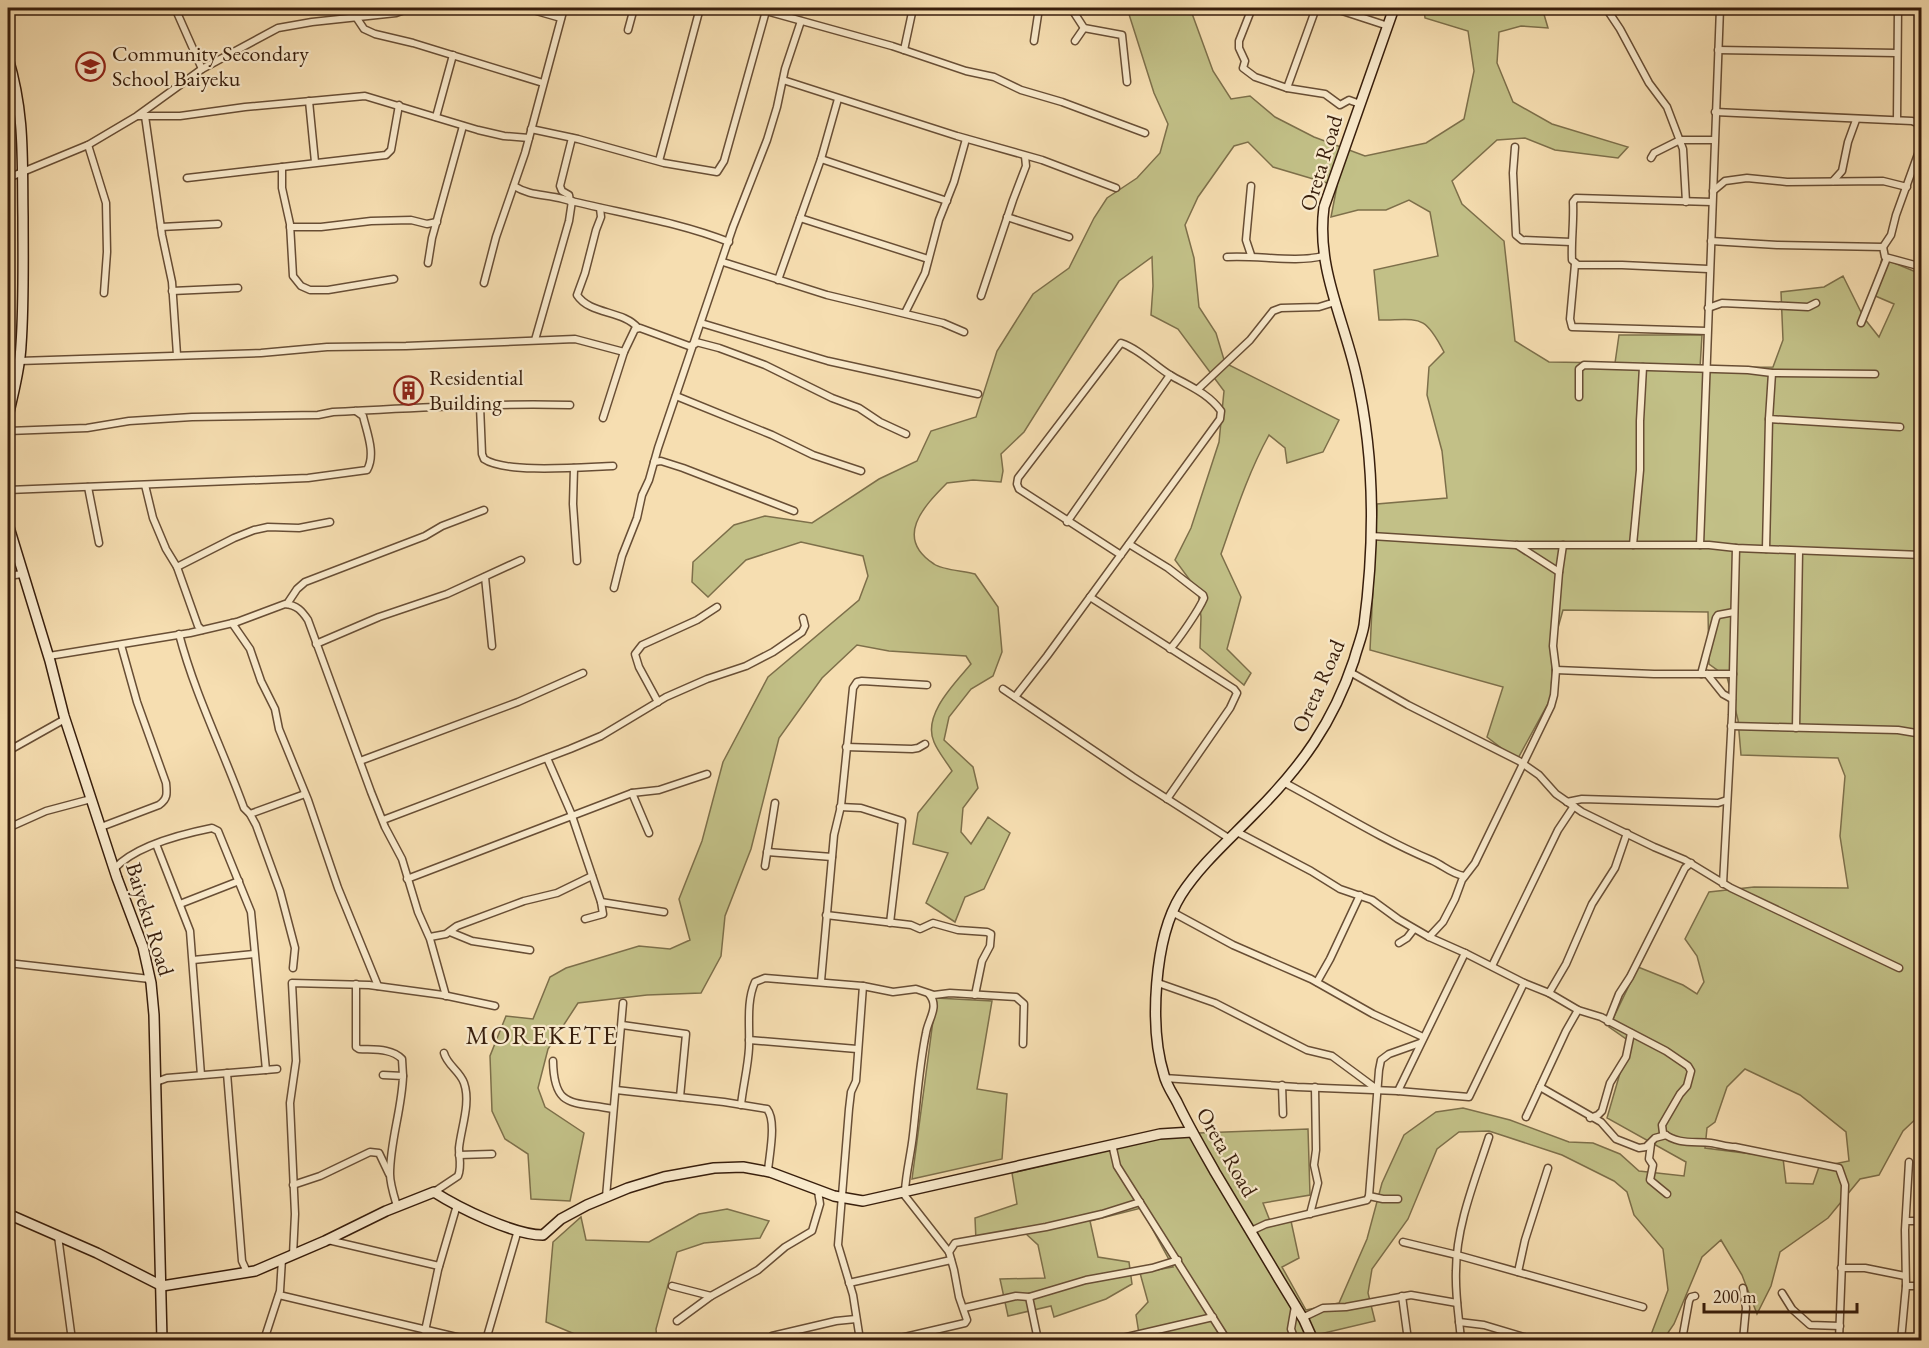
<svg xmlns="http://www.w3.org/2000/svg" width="1929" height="1348" font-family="'EB Garamond',serif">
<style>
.green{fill:#c2c087;stroke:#7d6f4a;stroke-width:1.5;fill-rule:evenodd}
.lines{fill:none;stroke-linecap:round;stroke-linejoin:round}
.street-casing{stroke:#684e35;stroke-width:9}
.secondary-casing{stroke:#381e0c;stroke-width:12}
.street{stroke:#f9eacc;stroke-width:6}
.secondary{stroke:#f9eacc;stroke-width:9}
.labels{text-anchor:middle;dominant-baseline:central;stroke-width:4.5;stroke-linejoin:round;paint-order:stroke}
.poi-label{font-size:22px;fill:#381e0c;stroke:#f9eacc;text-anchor:start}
.street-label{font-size:22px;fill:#381e0c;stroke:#f9eacc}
.quarter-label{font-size:26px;letter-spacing:1.5px;fill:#381e0c;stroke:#f9eacc}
</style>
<rect width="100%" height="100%" fill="#f6deb1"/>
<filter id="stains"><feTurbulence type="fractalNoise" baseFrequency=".00333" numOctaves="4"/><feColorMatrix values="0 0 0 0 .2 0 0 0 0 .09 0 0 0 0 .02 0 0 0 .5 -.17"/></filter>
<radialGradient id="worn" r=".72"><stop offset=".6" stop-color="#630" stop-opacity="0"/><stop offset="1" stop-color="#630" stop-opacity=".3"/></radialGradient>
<g class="green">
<path d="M1127,8H1190L1213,71L1231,99L1250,96L1275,117L1314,137L1365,156L1426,143L1464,119L1474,71L1468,31L1425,18L1424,8H1529L1543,11L1548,28L1521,26L1499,32L1497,63L1513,102L1552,124L1628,147L1618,158L1555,150L1525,138L1497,140L1452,181L1462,204L1504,241L1515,341L1549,362L1615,363L1619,335H1702L1700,368L1773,367L1783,340L1781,292L1824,287L1843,276L1864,318L1879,337L1894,304L1873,295L1882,258L1921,274V1114L1903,1131L1879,1175L1860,1179L1828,1218L1780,1252L1771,1286L1757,1314L1742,1275L1721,1240L1702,1257L1674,1324L1663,1340H1649L1668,1290L1663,1249L1634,1215L1627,1192L1614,1181L1562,1155L1489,1131L1459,1132L1437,1149L1408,1219L1372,1269L1368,1293L1375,1321L1320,1334H1297L1286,1340H1186L1182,1336L1140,1340L1136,1315L1148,1302L1140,1273L1173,1267L1141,1208L1090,1221L1098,1257L1129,1262L1132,1284L1106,1299L1054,1317L1051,1306L1008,1316L1000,1279L1045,1278L1038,1245L1025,1233L976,1241L975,1218L1017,1204L1012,1173L1172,1134L1308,1129L1310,1195L1263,1203L1272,1226L1291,1221L1299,1258L1282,1267L1306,1310L1339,1303L1367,1239L1382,1183L1404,1135L1436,1112L1463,1108L1510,1120L1569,1142L1593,1143L1620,1154L1639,1171L1684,1176L1686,1162L1607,1118L1627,1049L1626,1039L1609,1027L1638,967L1683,985L1697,994L1704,982L1697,956L1685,939L1709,892L1754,887L1848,888L1840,836L1845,776L1838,758L1741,755L1738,720L1727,677L1709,664L1708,612L1563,610L1553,645L1551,698L1517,760L1487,737L1503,687L1370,650L1377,504L1447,498L1442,451L1427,395L1429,367L1444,352C1424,313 1420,320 1379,320L1374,270L1438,256L1430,212L1409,200L1386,210H1358L1331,217L1337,186L1273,167L1248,142L1234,146L1198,197L1185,225L1194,258L1199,307L1216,333L1225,363L1339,420L1323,452L1287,463L1285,448L1269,435C1248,473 1235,514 1221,554L1241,597L1227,649L1251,673L1244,685L1200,648L1201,617L1198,591L1175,560L1191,528L1219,442L1224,391L1178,329L1151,315L1153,286L1152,257L1119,281L1024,432L1001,454L1003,471L1001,482L973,480L947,483C923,507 894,538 934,564C942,570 965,571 975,574L998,607L1002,652L993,676L971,689L949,717L944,740L973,767L978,788L963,808L961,832L971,844L988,817L1010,833L984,889L965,897L955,922L926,903L948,853L913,844L918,813L952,771C946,761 938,752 934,742C922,715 955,683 971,664L966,656L889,651L857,645L822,678L779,738L751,849L725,916L721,956L701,993L647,995L578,1003L548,1049L538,1088L545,1107L584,1133L570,1201L531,1199L528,1154L505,1139L492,1111L490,1056L506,1016L533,1019L550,977L566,968L639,946L670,949L690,940L679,899L702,841L723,762L768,677L859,600L868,576L863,556L801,542L746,560L708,597L692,582L693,562L734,525L765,516L812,523L879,479L917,461L931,431L976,417L997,351L1033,294L1069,268L1094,218L1107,198L1137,178L1160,153L1168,124L1154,93ZM1745,1069L1800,1095L1846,1132L1849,1161L1819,1167L1813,1184L1786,1183L1783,1158L1705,1148L1707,1128L1715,1122L1727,1087Z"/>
<polygon points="936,998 992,1001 977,1089 1007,1094 1002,1159 912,1179"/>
<polygon points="727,1209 769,1221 760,1238 704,1243 677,1252 656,1329 657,1340 589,1340 546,1322 553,1242 581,1217 586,1240 649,1242 699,1214"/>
</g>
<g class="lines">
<defs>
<g id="street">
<polyline points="175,8 202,69"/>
<polyline points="526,8 561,18"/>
<polyline points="755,8 892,46 966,71 994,77 1021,90 1062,102 1145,133"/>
<polyline points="1071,8 1084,28 1122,35 1127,82"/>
<polyline points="1252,8 1239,41 1239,48 1245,61 1243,68 1255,77 1287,88 1325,94 1340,105 1349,100 1360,104"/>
<polyline points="1333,8 1388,26"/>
<polyline points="1606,8 1620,29 1649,83 1667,107 1683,149 1686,202"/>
<polyline points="356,17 364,29 375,34 413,43 543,83"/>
<polyline points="628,30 634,8"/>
<polyline points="1034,41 1039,8"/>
<polyline points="1075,41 1084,28"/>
<polyline points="904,50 913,8"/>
<polyline points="1718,50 1896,53"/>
<polyline points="783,80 957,136 1042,160 1116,188"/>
<polyline points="1287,88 1316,8"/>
<polyline points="309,101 315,162"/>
<polyline points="1715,112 1912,121 1922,125"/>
<polyline points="138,116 180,116 245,107 365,96 478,130 504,136 529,138"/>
<polyline points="145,116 162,235 172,282 177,355"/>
<polyline points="436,117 453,55"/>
<polyline points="1897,120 1898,8"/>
<polyline points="531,129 578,139 664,163 717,172 724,161 766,11"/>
<polyline points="88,145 106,203 107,252 104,293"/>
<polyline points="1515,147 1513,173 1516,235 1522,240 1571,242"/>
<polyline points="1651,158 1654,153 1680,140 1714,140"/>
<polyline points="821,159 947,201"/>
<polyline points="659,161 700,8"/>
<polyline points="282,167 282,188 290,224 293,276 301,286 310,290 328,290 394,279"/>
<polyline points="8,178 88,145 137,116 202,69 278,28 312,22 396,13 410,8"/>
<polyline points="187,178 386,155 391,150 399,105"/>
<polyline points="1833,181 1842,171 1848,142 1856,120"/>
<path d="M514,186C530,196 545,194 563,199C618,213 676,221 729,242"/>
<polyline points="1713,191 1725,181 1747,178 1787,182 1883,181 1907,187"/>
<polyline points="570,201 569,195 562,191 560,186 572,138"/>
<path d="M600,208L601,217L596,230L585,273L577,295C590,315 623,310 638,328"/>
<polyline points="1007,217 1069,237"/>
<polyline points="800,218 928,259"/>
<polyline points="161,227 218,224"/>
<polyline points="290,227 321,227 371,221 411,220 427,224 437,222"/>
<polyline points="1711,241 1777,245 1883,247 1885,257 1922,267"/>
<polyline points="1883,247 1891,235 1896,215 1922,143"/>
<polyline points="1251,255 1246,240 1251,186"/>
<path d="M1227,257C1258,255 1295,263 1323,256"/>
<polyline points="723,262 827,295 943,323 964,332"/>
<polyline points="428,263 432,238 463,126"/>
<polyline points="1575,264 1570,319 1572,327 1707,331"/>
<path d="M1708,269L1622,265H1578L1572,260C1571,241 1574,222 1573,202L1576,198L1712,202"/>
<polyline points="778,280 821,159 838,99"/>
<polyline points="484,283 496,237 525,153 564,8"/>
<polyline points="172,291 238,288"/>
<polyline points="981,296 1013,200 1026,166 1025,156"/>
<polyline points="1708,308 1722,303 1808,307 1816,303"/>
<polyline points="905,313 925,273 939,220 954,182 966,139"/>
<polyline points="701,323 828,361 978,394"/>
<polyline points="1861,323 1887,258"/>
<polyline points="535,340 569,221 572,201"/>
<polyline points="696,342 719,348 765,365 832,398 859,408 880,422 906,434"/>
<polyline points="19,361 261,353 327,347 406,346 575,339 624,352"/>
<polyline points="1772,373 1769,419 1900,427"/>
<polyline points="1198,389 1250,340 1273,311 1281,308 1319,307 1335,302"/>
<polyline points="676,396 772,435 813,455 861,471"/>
<polyline points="1579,397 1579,369 1584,365 1748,370 1772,373 1875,374"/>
<path d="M480,406L482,454L484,459C506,474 584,467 613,466"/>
<polyline points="603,418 624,352 635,329 640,328 689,346 695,344"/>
<path d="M8,431L87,428L129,421L192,417L318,415L333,412C412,408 491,403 570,405"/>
<polyline points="654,462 661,461 683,468 794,511"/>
<polyline points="574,468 573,504 577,561"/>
<polyline points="145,485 153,518 166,549 177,567 198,626 202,630"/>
<polyline points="88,487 99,543"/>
<path d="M8,490L308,478L367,470C376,454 367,433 363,416L356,411"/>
<polyline points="1067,522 1170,375"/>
<polyline points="1371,536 1516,545 1709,545 1736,548 1922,555"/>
<path d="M1129,544L1168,568L1203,595L1204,598C1199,610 1179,639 1170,649"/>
<polyline points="1517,545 1559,572"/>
<polyline points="1633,545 1640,470 1640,421 1643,367"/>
<polyline points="1700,545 1720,8"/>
<polyline points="1766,549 1769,419"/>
<polyline points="177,567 234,538 254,530 268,527 299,528 330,522"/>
<polyline points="8,576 22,574"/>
<polyline points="485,577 492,646"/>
<polyline points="614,588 622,556 637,518 642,495 649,480 658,448 733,227 767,140 777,107 785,69 801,21"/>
<polyline points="1090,597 1234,689 1237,693 1230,708 1167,799"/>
<polyline points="287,604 297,589 305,582 425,536 442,526 484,510"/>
<polyline points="232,623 250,649 261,681 275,709 279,729 308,800 338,888 378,986"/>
<path d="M179,634C195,695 223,750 244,808L250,814L256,825L280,891L295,948L293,968"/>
<polyline points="316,644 379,617 447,594 521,560"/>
<path d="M49,656L190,633L237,622L285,604C297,605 302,611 308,620L371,792L385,827L402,859L418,912L430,939L446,996"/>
<polyline points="1556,670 1654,674 1733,674"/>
<polyline points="1350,672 1408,705 1519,761 1539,775 1556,794 1582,812 1654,847 1685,860 1731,888 1899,968"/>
<polyline points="1701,674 1716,618 1718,615 1734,612"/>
<polyline points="1707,674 1723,694 1732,699"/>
<polyline points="1003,689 1133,777 1230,839"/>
<path d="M1015,697L1047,656L1220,419L1221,411C1208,393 1189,386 1170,375C1154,365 1139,349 1121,343L1018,478L1017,484L1019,489L1121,555"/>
<polyline points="658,702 639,667 635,654 642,645 697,620 717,607"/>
<polyline points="1731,726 1898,730 1922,734"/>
<polyline points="1796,728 1799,551"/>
<polyline points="846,747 912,749 918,748 925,744"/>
<polyline points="8,751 65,719"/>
<polyline points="547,758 571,813 601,902 603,914 585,919"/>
<polyline points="360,761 518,702 583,673"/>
<path d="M1285,783C1334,809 1379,838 1431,860C1443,865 1451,874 1464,876"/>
<polyline points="632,793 649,833"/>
<polyline points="1567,802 1582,799 1718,803 1727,800"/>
<polyline points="840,807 861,808 902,821 890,923"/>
<polyline points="250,814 305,794"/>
<polyline points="383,820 570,749 601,736 666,697 707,679 746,666 773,652 802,632 805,626 803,618"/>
<path d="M101,827L159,805C168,799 167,793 166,783L137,702L121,645"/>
<polyline points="8,828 46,811 91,799"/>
<path d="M1237,832L1311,871L1340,889L1372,900L1398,919L1429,937L1465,953L1524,983L1549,993L1578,1010L1601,1017L1666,1051L1688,1066L1691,1071L1687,1086L1680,1094L1662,1125L1663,1133C1678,1145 1694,1141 1711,1143C1719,1144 1727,1147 1735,1147L1839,1168L1845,1185L1839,1340"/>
<polyline points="156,844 190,931 201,1075"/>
<polyline points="767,852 832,857"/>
<polyline points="765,866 775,803"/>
<path d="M114,869C135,846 182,834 212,828L218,831L251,912L266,1070"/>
<polyline points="407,879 632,793 659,790 707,774"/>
<polyline points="1723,884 1732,715 1736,548"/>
<polyline points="601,902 664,912"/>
<polyline points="180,904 239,881"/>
<polyline points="1174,913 1233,945 1311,979 1373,1014 1423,1037"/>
<polyline points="826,915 911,925 920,929 933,923 958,930 987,932 991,934 990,946 982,961 975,995"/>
<polyline points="450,932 472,941 530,950"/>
<polyline points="430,937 446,934 457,926 524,901 557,893 592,876"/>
<polyline points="1429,937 1443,922 1455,899 1462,880 1475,863 1551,706 1554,695 1556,670 1553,646 1559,572 1563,545"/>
<polyline points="1399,943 1407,938 1414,929"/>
<polyline points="193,960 254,954"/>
<polyline points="8,963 150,979"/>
<polyline points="1492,966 1558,830 1574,806"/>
<polyline points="821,981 834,835 841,806 853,688 857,682 862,681 927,685"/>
<polyline points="1317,982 1330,959 1360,895"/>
<polyline points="1158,983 1215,1003 1307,1050 1332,1056 1378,1090"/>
<path d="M356,984V1047L359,1049C374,1050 391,1048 402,1059L403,1076"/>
<polyline points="1549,993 1566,964 1592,904 1615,868 1627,833"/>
<polyline points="1608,1022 1619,994 1630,977 1685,868 1691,863"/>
<polyline points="622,1025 686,1034 680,1097"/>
<polyline points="749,1040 857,1049"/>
<path d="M553,1061C554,1110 573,1101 613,1109"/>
<polyline points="227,1073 242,1261 247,1272"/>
<path d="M383,1075L403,1076C402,1109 390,1141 390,1174C390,1184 394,1196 397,1206"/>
<polyline points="1164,1078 1297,1087 1398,1091 1469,1097 1524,983"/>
<polyline points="156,1082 167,1078 277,1069"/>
<polyline points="1282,1085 1283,1114"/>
<polyline points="1540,1087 1601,1122 1616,1139 1639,1148 1646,1147 1655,1138 1666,1135"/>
<path d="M616,1090L724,1102L767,1109C777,1121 769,1156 768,1171"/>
<polyline points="1398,1091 1465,953"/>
<path d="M741,1105C743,1086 748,1067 749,1048C750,1026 746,1002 755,982L765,978L863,986L893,992L916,989L934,995L950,993L1016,997L1024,1004L1023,1044"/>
<polyline points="1526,1117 1566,1031 1578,1010"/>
<polyline points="1590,1118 1598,1115 1602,1111 1610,1083 1626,1057 1631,1033"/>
<polyline points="1112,1144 1117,1166 1227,1340"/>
<polyline points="1651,1144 1649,1159 1653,1165 1650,1180 1667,1194"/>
<polyline points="459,1155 492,1154"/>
<polyline points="293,1185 320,1176 370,1152 379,1153 389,1174"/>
<path d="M905,1191C906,1172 911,1154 913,1135C917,1101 919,1067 926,1033C928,1019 940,1007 929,994"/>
<path d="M434,1192L458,1176C462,1167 459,1157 459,1148C461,1128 471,1103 464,1083C460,1071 447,1065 444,1053"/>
<polyline points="1369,1196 1383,1199 1398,1199"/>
<polyline points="606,1197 623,1003"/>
<polyline points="1310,1214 1318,1183 1314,1165 1316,1150 1315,1087"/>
<polyline points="1906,1221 1922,1221"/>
<polyline points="1251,1231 1266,1224 1367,1200 1369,1196 1379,1070 1381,1060 1389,1054 1420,1043"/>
<polyline points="58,1236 72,1340"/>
<polyline points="328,1240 439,1266"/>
<polyline points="1403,1242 1457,1255 1643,1307"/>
<polyline points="949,1252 955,1243 1046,1227 1102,1214 1140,1202"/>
<polyline points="293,1255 295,1214 290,1103 296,1061 292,983 369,985 443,995 495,1006"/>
<polyline points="1841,1268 1865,1268 1905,1276"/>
<polyline points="1518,1272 1525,1240 1548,1168"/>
<polyline points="849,1283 951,1260"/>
<polyline points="672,1286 711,1296"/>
<polyline points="1906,1286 1922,1286"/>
<polyline points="1743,1288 1746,1308 1743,1340"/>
<polyline points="1782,1293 1792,1309 1810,1325 1840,1326"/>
<polyline points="279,1295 469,1340"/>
<polyline points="1402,1296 1408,1340"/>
<polyline points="1029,1297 1086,1280 1152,1268 1178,1260"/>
<polyline points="964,1308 1016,1296 1029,1297 1038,1340"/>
<polyline points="1302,1318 1323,1308 1346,1307 1411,1295 1457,1303"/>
<polyline points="677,1321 711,1296 758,1270 785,1247 812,1231 820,1204 818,1191"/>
<polyline points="1459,1322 1484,1325 1534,1340"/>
<polyline points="425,1331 438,1270 457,1205"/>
<polyline points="772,1336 836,1321 856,1319"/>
<polyline points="264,1340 280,1291 282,1259"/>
<polyline points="486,1340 518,1230"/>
<polyline points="860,1340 853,1295 838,1245 849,1109 851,1092 856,1081 863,986"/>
<polyline points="892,1340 965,1323 967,1320 959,1297 954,1270 949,1252 902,1192"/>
<polyline points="1114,1340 1213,1317"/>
<polyline points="1295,1340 1291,1329 1295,1306"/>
<path d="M1461,1340C1459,1317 1455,1295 1456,1271C1456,1226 1475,1180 1489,1137"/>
<polyline points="1682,1340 1689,1301 1691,1297 1695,1296"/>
<polyline points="1901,1340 1906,1286 1905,1230 1909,1162"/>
</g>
<g id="secondary">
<path d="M8,58C25,114 22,159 23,217C23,260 24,303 21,345C20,370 13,393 8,417"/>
<polyline points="8,524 50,661 64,716 117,878 143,947 151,983 154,1015 162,1340"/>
<path d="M8,1214L97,1253L162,1286L255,1271L325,1241L386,1211L434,1192C459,1208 514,1235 543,1235L561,1219L587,1205L628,1188L664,1177L714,1168L743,1167L770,1172L834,1196L863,1201L1160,1134L1192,1132"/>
<path d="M1313,1340L1304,1320C1274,1271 1245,1222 1215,1172C1202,1149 1189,1127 1177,1102C1172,1093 1166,1084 1164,1075C1149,1027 1154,938 1181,895C1201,864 1230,839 1255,813C1301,767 1333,723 1354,660C1357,648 1362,637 1364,625C1375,542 1375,456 1356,374C1343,317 1316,267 1324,207L1394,8"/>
</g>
</defs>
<use href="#street" class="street-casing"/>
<use href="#secondary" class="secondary-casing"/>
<use href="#street" class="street"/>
<use href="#secondary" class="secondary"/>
</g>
<defs>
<symbol id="school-ring" viewBox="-11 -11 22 22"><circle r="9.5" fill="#f9eacc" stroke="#8f2418" stroke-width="1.5"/><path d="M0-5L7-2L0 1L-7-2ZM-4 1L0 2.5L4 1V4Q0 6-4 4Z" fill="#8f2418"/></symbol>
<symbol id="building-ring" viewBox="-11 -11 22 22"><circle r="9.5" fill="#f9eacc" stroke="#8f2418" stroke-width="1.5"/><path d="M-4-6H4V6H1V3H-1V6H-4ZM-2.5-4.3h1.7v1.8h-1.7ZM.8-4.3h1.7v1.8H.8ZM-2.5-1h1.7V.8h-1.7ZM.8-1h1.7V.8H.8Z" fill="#8f2418"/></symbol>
</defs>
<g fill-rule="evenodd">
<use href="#school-ring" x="74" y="50" width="33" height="33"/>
<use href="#building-ring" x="392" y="374" width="33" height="33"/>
</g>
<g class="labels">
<g class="poi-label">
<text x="112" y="53">Community Secondary<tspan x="112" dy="25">School Baiyeku</tspan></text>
<text x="429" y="377">Residential<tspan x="429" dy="25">Building</tspan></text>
</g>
<g class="street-label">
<text transform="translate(1321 163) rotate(-73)">Oreta Road</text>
<text transform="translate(1318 686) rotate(-66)">Oreta Road</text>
<text transform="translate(150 919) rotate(73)">Baiyeku Road</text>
<text transform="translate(1227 1152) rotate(60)">Oreta Road</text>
</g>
<g class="quarter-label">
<text x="542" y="1035">MOREKETE</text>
</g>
</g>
<rect width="1929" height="1348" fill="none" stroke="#f6deb1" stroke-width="30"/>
<rect x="9" y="9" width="1911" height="1330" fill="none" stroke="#381e0c" stroke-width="3"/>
<rect x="15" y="15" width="1899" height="1318" fill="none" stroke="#381e0c" stroke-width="1.5"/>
<path d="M1704 1303v9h153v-9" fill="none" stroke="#381e0c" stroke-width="3"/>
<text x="1713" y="1303" font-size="18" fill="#381e0c" stroke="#f9eacc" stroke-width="4.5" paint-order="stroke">200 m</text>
<rect width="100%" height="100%" filter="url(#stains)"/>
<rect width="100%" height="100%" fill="url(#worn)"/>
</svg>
